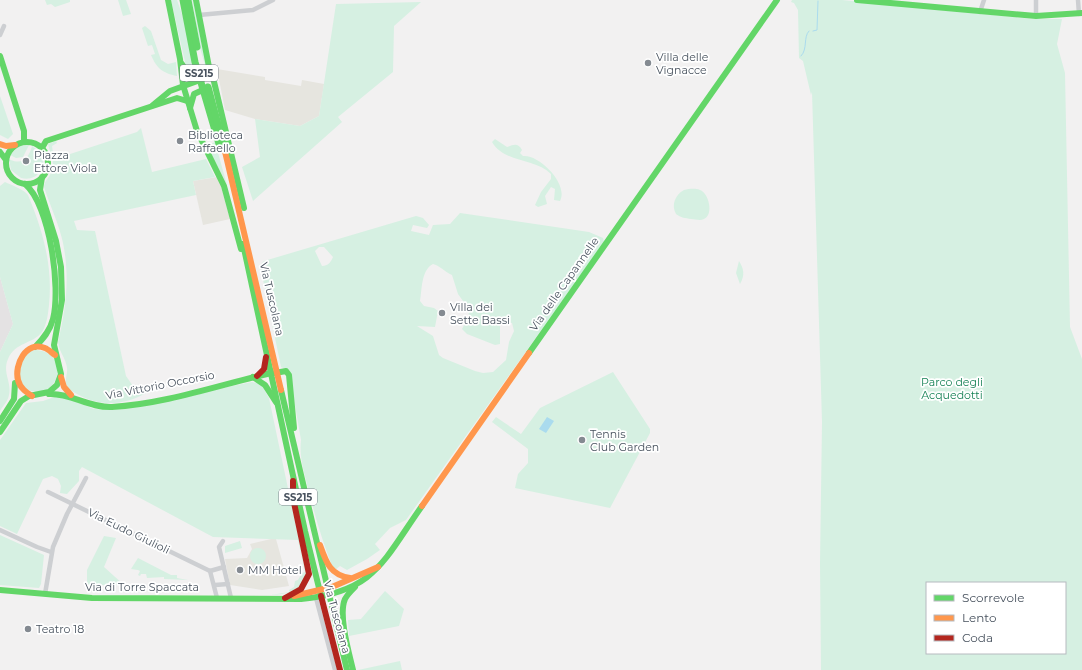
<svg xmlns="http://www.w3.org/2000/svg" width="1082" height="670" font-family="Montserrat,sans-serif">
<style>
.commercial{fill:#e6e5df}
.education{fill:#e4e2e3}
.green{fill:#d6f0e2;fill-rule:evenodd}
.water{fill:#aadbee}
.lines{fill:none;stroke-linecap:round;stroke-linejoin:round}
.stream{stroke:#aadbee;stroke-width:1}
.street{stroke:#cdcfd2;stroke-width:4.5}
.fast{stroke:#63d668;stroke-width:6}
.slow{stroke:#ff974d;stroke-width:6}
.jam{stroke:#b3261e;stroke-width:6}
.fast-bridge{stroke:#63d668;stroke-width:7}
.poi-dot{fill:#848a91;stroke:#fff;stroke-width:1.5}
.labels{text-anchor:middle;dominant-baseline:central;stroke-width:3.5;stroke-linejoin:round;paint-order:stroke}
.shield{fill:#fff;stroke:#7f868e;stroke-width:1}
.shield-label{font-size:10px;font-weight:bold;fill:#48525e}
.poi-label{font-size:11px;fill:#48525e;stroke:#fff;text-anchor:start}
.street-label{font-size:11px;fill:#48525e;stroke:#fff}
.park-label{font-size:11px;fill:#168255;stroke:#fff}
</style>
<rect width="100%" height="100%" fill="#f2f1f1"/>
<g class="commercial">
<polygon points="217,69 265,77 265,80 301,86 302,80 324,84 319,116 300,126 255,119 225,110"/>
<polygon points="217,177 221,186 230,219 203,225 193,181"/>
<polygon points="271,539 276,539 289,586 262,590 230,585 225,559 247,558 252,549 250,544"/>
</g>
<polygon class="education" points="0,277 13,324 0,352"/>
<g class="green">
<polygon points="45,0 70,0 70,2 55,7 51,4 47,5"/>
<polygon points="118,0 126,0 131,14 123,16"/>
<polygon points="171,0 177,0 184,20 198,77 191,73 186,66"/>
<polygon points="192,0 194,0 208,66 207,72 200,48"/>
<path d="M792,0H842L1033,19H1062L1057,44L1065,73L1070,327L1082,359V670H821L820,564L822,422L812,92L811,95L803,61L799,58L798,10L794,3L791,2ZM927,583H1065V653H927Z"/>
<polygon points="421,2 394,26 393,72 338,117 342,122 253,201 242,167 260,157 255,119 300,126 319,116 336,4"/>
<path d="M145,26L151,31L161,60L168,64L176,62L177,76C163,73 157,69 151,55L155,54L152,45L148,46L142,28Z"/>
<polygon points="0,96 13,134 8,139 0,135"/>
<path d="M141,128L152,172L206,159L215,177L193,181L196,195L74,221L77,230L95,231L126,376L133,386L146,390V393C126,405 100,407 79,395C75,393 69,390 67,386C64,381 68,373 67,368C66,358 59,352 58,342C66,309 70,277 63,243C59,224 50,206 44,187C44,181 49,178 51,173C56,162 50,154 48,144L56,141L57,143L52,146L53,153L61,157L137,132Z"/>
<path d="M495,139L507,147C513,145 518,142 522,150L520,153L523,156C539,154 569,184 560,201L554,200L555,189L551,187L545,196L547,204L538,207L535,205L541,192L551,179V174C535,158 504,163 492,142Z"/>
<polygon points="215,142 227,185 207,146"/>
<polygon points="29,145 23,157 16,158 10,155 19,146"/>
<path d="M32,146L42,154C47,169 36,182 21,178L11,170L9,159C22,166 29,158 32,146Z"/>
<path d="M5,182C11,185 25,190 28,195C43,231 53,266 49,305C48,314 47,324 42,332C33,344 15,342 8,359C2,373 12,382 9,395C8,401 3,406 0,411V352L13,324L0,277V186Z"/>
<path d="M684,190C689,189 695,188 700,190C709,193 714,215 704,219C700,221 695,219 691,219C685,218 681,218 676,214C671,205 675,195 684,190Z"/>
<path d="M460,213L589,232L603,238L604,242L406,520L390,528L375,544L380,550L367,559L347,570L340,566L334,571C323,543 315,517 308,488C304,472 299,457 301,440L289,371L281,367L260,265L264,261L416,216L423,218L429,225L427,228L413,225L411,231L429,235L433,225L450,224ZM319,247H324L333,257C331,262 328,266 322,266L315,251ZM433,264C439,265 445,272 452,275L458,294L468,308L469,316L462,329L467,334L495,345L500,344V325L505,322L512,323L514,331L509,342L506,360L493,372L483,373L475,371L443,358L439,355L433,336L417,326L435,327L438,311L434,308L424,306L420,301C422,290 421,270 433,264Z"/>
<path d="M739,261C744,269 745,275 740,284L736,273Z"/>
<path d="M37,350C75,354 55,410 21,386L16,366L30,351Z"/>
<polygon points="613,372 650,429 650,433 610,508 515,488 518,474 528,463 528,449 492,422 496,417 521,434 540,408"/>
<path d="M252,382L261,384L269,398L306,574C300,592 289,594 271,595L289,592V590L294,587L295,581L298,580L302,573L305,572L298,540L213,537L82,467L79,471V481L67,494L60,493L61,486L58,479L52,476L43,479L17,534L0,526V440L26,403L43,401L60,395L94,409L113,410Z"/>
<polygon points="0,535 44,555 41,584 39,588 0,585"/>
<polygon points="104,536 116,538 104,567 124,585 87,585 87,570"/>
<polygon points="240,541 242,548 225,553 225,546"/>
<circle cx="258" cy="556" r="8"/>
<polygon points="138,558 171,575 177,575 177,578 188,580 164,579 164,577 147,578 146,574 141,574 140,576 138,575 140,571 138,570 131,569"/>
<polygon points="385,591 404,609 399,626 349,636 348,620 361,619"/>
<polygon points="400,661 402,670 358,670"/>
</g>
<polygon class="water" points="547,417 554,421 546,433 539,429"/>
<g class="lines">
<g class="stream">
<polyline points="813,31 817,30 818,1"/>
<path d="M801,56C808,49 803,37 809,31"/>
</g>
<g class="street">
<polyline points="1078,0 1079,14"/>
<polyline points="980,12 984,0"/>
<polyline points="199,15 253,10 273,0"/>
<polyline points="1036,16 1036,0"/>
<polyline points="0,35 4,26"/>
<polyline points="48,492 210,571"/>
<polyline points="0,530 37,547 51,552"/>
<polyline points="223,541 219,547 231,598"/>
<polyline points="210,571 217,598"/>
<polyline points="210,571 224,567"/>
<polyline points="215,585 228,584"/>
<polyline points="45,594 53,547 67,514 86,478"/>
<polyline points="316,598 335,670"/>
<polyline points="334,606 343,627"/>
</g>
<g class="fast">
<polyline points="168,0 180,59 183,85"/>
<polyline points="857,0 1036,16 1082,13"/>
<polyline points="0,56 24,131 24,142"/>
<polyline points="182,64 189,75 201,80"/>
<polyline points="211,69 244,208"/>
<polyline points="183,85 197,131 224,186 241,249"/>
<polyline points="153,105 170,91 203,79 210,72 196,0"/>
<polyline points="190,108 194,94 207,88"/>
<circle cx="27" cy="163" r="21"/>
<polyline points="42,148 46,141 177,98 187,101"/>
<polyline points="0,152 6,160"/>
<path d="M25,184C50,205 61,288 53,319C50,331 43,339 35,347"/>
<polyline points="243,244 305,531 321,596"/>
<polyline points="529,353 777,0"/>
<polyline points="275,373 286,371 289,375 294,428"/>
<polyline points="253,377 265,385 276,402"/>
<polyline points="281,390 347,670"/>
<path d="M49,394C71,393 89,408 112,407C165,404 219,385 271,373"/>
<polyline points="0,421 14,399 15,383"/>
<polyline points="0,432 21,401 29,396 49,392 57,385 61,374 54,345 62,300 61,267 56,241 40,190 42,177"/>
<path d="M0,590L92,598L301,599C375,592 383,561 422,506"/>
<path d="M353,670C349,653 338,615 345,599C347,595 352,590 355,587"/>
</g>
<g class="slow">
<polyline points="223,143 281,390"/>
<polyline points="0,144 6,146 15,145"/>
<polyline points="61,377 64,387 71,395"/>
<path d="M32,396C26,392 20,388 18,380C14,365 26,340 45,348C48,349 52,353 55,355"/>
<polyline points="422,506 529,353"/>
<path d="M320,545C326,562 330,575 350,578"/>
<polyline points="294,596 332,587 378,567"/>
</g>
<g class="jam">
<polyline points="257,376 264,369 266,357"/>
<polyline points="321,596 340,670"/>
<polyline points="285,598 301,589 309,574 293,498 293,481"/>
</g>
<g class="fast-bridge">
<polyline points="183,0 195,62 219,144"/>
<polyline points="188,0 197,47"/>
<polyline points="208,87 223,143"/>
</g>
</g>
<g class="poi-dot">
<circle cx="648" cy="63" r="4"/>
<circle cx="180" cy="141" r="4"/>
<circle cx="26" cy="161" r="4"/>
<circle cx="442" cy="313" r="4"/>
<circle cx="582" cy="440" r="4"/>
<circle cx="240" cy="570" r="4"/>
<circle cx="28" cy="629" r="4"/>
</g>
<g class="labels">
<g class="shield">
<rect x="180" y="65" width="38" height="16" rx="3"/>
<rect x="279" y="489" width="38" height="16" rx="3"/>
</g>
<g class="shield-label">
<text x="199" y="73">SS215</text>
<text x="298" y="497">SS215</text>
</g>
<g class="poi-label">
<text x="656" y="57">Villa delle<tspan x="656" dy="13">Vignacce</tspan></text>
<text x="188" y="135">Biblioteca<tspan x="188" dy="13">Raffaello</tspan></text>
<text x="34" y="155">Piazza<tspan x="34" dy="13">Ettore Viola</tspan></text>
<text x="450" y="307">Villa dei<tspan x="450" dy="13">Sette Bassi</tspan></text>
<text x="590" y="434">Tennis<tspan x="590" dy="13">Club Garden</tspan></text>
<text x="248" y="570">MM Hotel</text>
<text x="36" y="629">Teatro 18</text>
</g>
<g class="street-label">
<text transform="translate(564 284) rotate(-55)">Via delle Capannelle</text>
<text transform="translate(272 299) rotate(77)">Via Tuscolana</text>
<text transform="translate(160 385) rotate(-11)">Via Vittorio Occorsio</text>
<text transform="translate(129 531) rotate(26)">Via Eudo Giulioli</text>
<text x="142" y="587">Via di Torre Spaccata</text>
<text transform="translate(337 617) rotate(75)">Via Tuscolana</text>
</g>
<g class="park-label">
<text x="952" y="382">Parco degli<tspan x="952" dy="13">Acquedotti</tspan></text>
</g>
</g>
<rect x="926" y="582" width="140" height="72" fill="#ffffff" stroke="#b6babf"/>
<rect x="934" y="595" width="20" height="6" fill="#63d668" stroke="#b6babf"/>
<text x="962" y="602" font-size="12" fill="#48525e">Scorrevole</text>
<rect x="934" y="615" width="20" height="6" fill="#ff974d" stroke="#b6babf"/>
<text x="962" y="622" font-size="12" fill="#48525e">Lento</text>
<rect x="934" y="635" width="20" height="6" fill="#b3261e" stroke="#b6babf"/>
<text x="962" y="642" font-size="12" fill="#48525e">Coda</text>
</svg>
